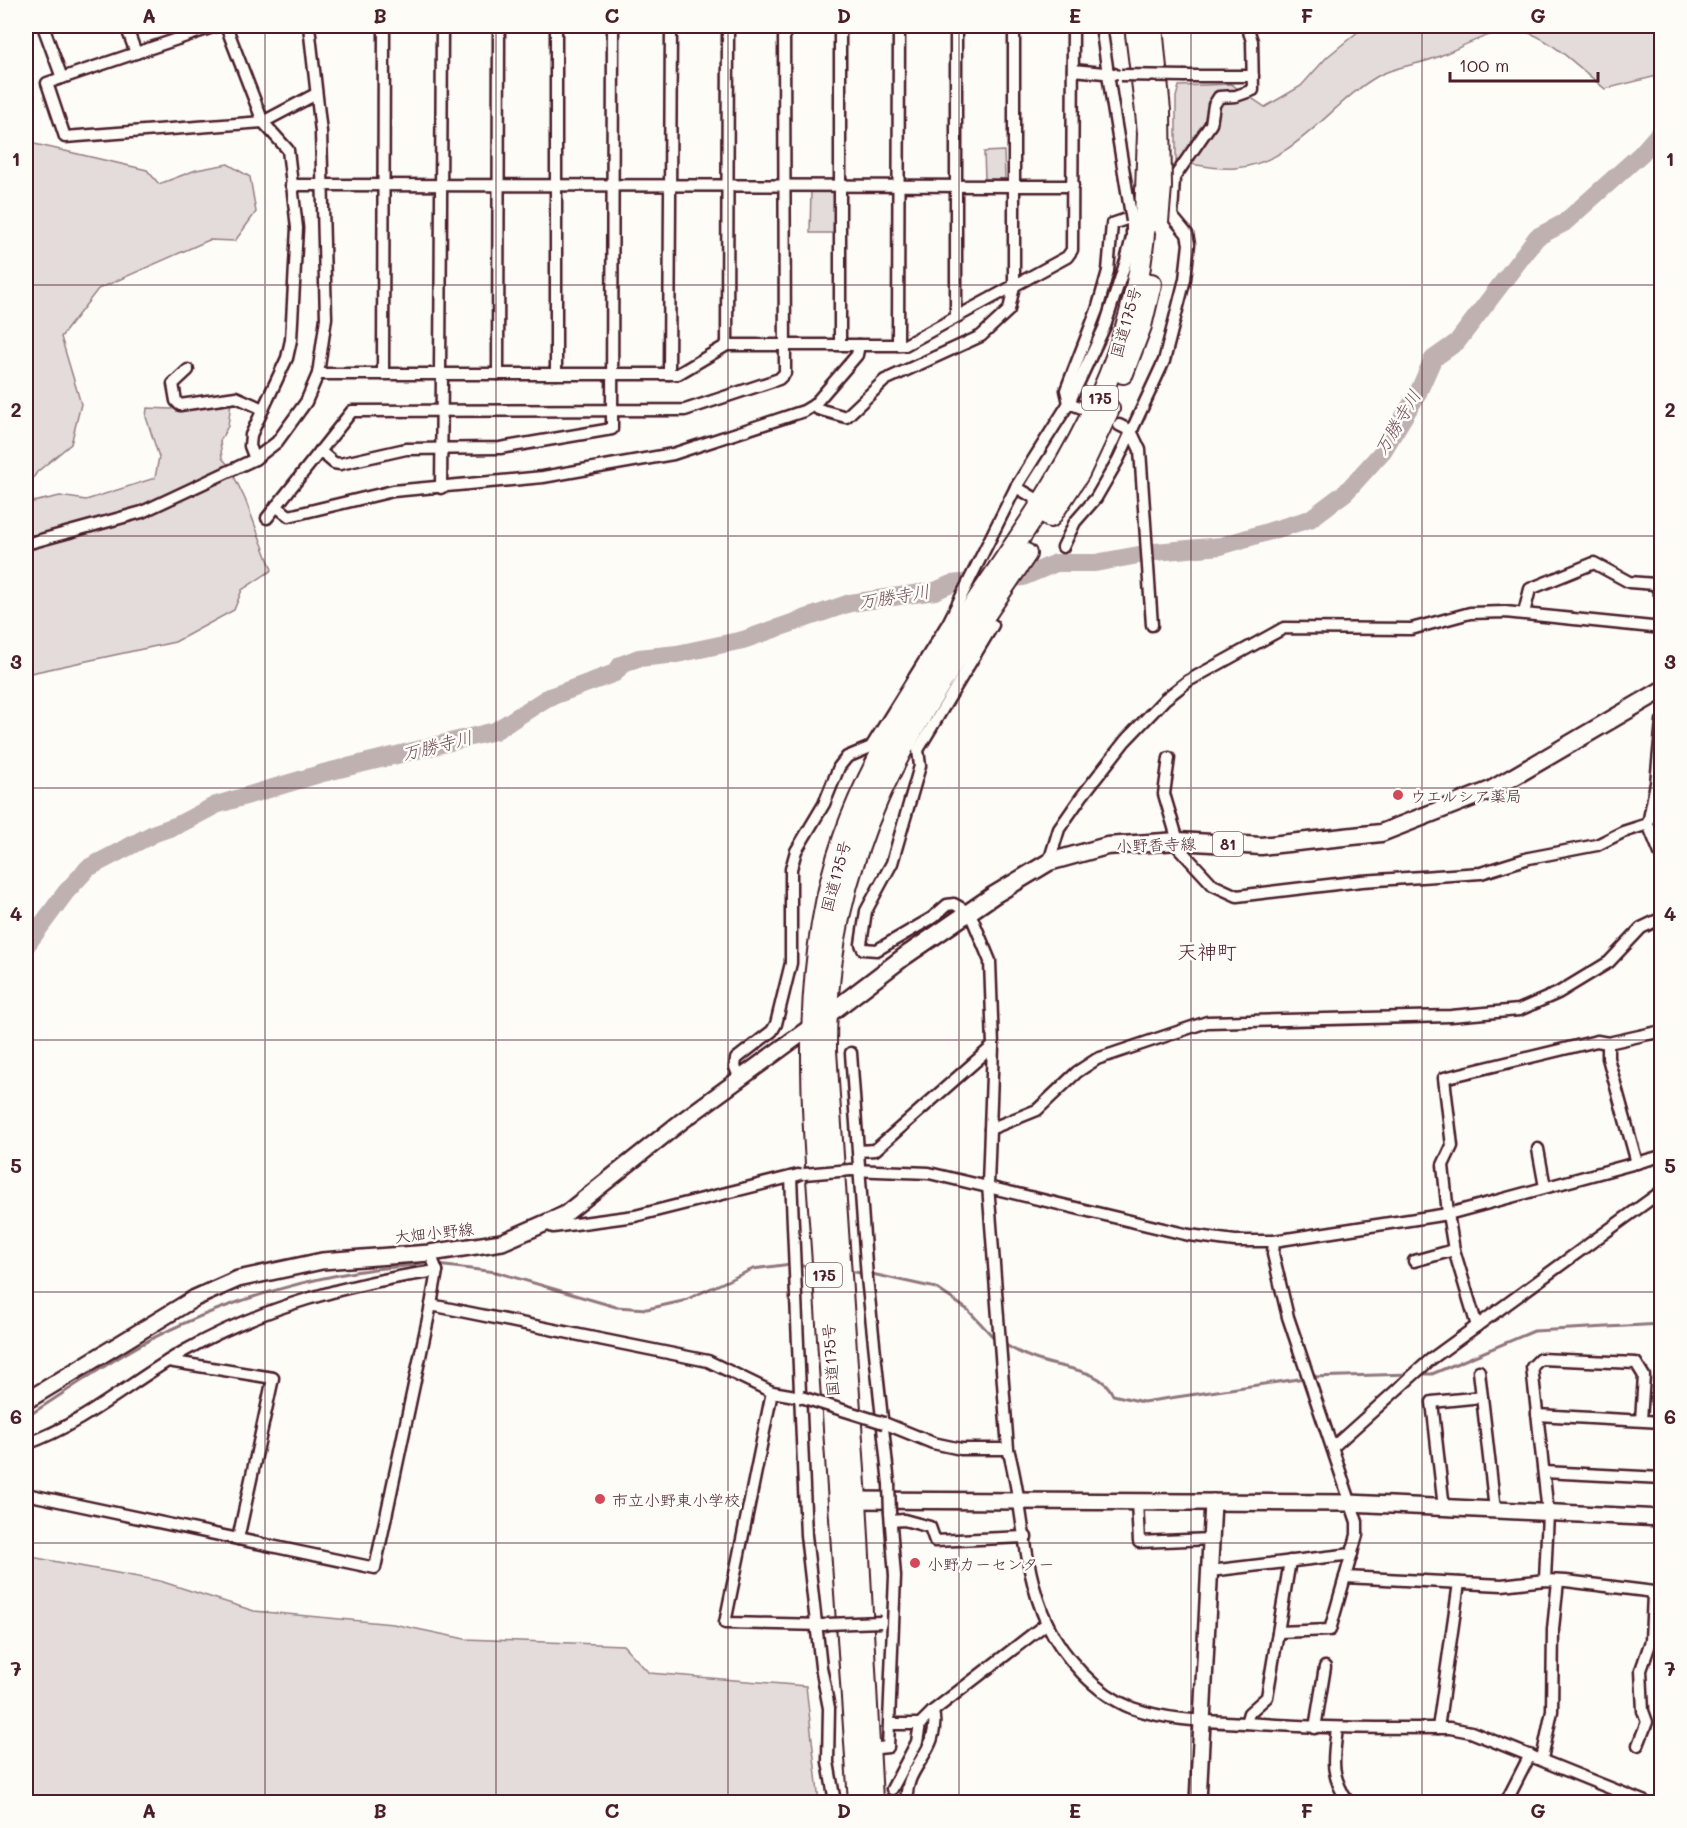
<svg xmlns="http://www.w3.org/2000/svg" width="1687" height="1828" font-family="Mali,'Klee One',sans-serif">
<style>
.green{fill:#e3dcda;stroke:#967e82;stroke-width:1.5}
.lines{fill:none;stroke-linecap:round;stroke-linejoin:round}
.stream{stroke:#91777b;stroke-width:3}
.river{stroke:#c0b1b1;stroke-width:18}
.street-tunnel{stroke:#d9d0ce;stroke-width:10;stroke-dasharray:10 5;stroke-linecap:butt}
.street-casing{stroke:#4a1f2b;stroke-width:15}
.secondary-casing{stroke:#4a1f2b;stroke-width:20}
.primary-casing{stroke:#4a1f2b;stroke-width:21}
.highway-casing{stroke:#4a1f2b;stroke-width:24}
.street{stroke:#fdfcf7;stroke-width:10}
.secondary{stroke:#fdfcf7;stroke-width:15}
.primary{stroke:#fdfcf7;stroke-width:16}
.highway{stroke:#fdfcf7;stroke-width:20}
.street-bridge-casing{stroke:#4a1f2b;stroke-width:15;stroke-linecap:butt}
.highway-bridge-casing{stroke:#4a1f2b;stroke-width:24;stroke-linecap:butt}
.street-bridge{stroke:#fdfcf7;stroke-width:10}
.highway-bridge{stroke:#fdfcf7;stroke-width:20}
.grid{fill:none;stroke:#4a1f2b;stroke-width:1.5;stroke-opacity:0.55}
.poi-dot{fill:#d1495b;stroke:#fdfcf7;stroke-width:2}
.labels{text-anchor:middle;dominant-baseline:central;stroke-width:5;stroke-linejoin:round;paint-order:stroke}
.shield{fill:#fdfcf7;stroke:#806168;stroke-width:1.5}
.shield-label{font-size:15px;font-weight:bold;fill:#4a1f2b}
.street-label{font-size:16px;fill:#4a1f2b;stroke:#fdfcf7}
.poi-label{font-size:16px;fill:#4a1f2b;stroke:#fdfcf7;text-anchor:start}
.water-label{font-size:18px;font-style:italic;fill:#73525a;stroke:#fdfcf7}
.quarter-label{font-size:20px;fill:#4a1f2b;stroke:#fdfcf7}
.neatline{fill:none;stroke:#4a1f2b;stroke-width:2}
.grid-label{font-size:20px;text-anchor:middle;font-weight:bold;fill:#4a1f2b}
</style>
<rect width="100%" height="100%" fill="#fdfcf7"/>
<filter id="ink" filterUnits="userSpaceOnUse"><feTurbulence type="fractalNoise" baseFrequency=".0167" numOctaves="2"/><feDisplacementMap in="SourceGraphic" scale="12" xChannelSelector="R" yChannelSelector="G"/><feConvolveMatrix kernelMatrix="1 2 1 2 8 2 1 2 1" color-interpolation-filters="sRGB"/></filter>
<g filter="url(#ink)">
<g class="green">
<path d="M1365,26H1661V75L1605,89C1585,73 1546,33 1520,31C1493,29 1466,45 1442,55C1422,65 1398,65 1378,76C1329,104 1296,163 1235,168C1217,170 1195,164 1176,162V97L1179,86L1231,84L1265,107L1301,86L1327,57Z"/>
<polygon points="26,142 147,170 159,184 196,170 228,164 250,177 256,212 235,241 209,240 98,289 61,337 81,404 71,444 37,472 30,483 33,502 60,496 86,500 155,478 159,457 146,417 147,408 171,409 231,402 228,426 220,441 222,458 229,466 245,499 272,570 242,590 234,610 175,642 26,674"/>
<polygon points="1004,151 1005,179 985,179 984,152"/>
<polygon points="811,189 835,189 834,233 810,233"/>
<polygon points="26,1556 160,1581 254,1611 393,1624 465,1639 623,1645 649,1673 806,1686 819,1802 26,1802"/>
</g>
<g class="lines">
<g class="stream">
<polyline points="437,1265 496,1272 616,1307 647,1309 683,1301 753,1269 791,1264"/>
<polyline points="803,1266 813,1268"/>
<polyline points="850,1271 860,1273"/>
<polyline points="872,1274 936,1288 968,1310 996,1340"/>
<path d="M1002,1343C1014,1350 1028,1357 1041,1361C1064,1369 1102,1369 1113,1395L1143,1402L1305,1378"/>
<polyline points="1419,1374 1432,1374 1534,1331 1662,1324"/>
<polyline points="1311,1377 1410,1374"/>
<path d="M26,1417C64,1393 102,1366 142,1344C223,1300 338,1266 431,1265"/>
</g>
<polyline class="river" points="26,946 66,892 88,868 155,833 178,825 216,805 323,773 495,731 547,698 615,673 621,665 639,658 677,654 743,640 850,603 935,591 951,584 1023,577 1056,563 1095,563 1155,552 1221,546 1310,519 1346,492 1383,451 1417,395 1433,359 1457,342 1537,237 1564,223 1641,154 1662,130"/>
<polyline class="street-tunnel" points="886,1802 892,1789"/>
<defs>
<g id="street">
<polyline points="43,26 62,78"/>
<polyline points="126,26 136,53"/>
<polyline points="216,26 47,83 65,137 263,122 316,94"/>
<polyline points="226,26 263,122 288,150 297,228 291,340 287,358 251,435 250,446 255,459"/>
<polyline points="956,26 956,317"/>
<polyline points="1101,26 1112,101"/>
<polyline points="1073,70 1114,74"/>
<polyline points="1185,76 1253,76"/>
<polyline points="291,185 1073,186"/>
<polyline points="727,345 728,26"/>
<polyline points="840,345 840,26"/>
<polyline points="898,345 899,26"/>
<polyline points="188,370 173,384 176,401 180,405 236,397 263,409"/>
<polyline points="318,374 678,374 727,345 905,345 1067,257 1072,250 1073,26"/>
<polyline points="383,374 384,26"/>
<polyline points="440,374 442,26"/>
<polyline points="498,374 499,26"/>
<polyline points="556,374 556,26"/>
<polyline points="669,374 671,26"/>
<polyline points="1069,403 1066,390 1097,310 1108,271 1112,224 1138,215"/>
<polyline points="1069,403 1082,408"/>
<polyline points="814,405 818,409 846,417 885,380 981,336 1009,310 1014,286 1014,26"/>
<polyline points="1119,425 1131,431 1140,450 1152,625"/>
<polyline points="320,451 334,463 340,464 406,449 500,448 612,429 613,26"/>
<polyline points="1016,487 1033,497"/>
<polyline points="441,488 442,374"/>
<polyline points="276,506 289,516 393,491 543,477 673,454 804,411 814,405 857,355 859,345"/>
<polyline points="267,518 352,411 685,410 779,379 785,373 784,26"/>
<polyline points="26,544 142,512 255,459 277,442 306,402 318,374 326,318 321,132 309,26"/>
<polyline points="1063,547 1075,522 1096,498 1118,460 1164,361 1185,279 1189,244 1187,234 1172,216 1174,178 1211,124 1214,105 1219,97 1236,96 1253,90 1252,41 1247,26"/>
<polyline points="1662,580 1655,584 1662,597"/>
<polyline points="1524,613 1530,589 1594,563 1629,582 1655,584"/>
<path d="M993,625L918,750L920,766L892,863L866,911L861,944L863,949L877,950L932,918L947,905L954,904L970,913L990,961L993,1046L988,1185L1008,1449C1024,1505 1022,1570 1047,1623C1063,1657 1096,1694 1132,1708C1169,1721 1207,1721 1245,1723C1313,1728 1381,1728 1450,1728L1471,1732L1645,1802"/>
<polyline points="1662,721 1656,783 1648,824 1662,858"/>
<polyline points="1169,758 1164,794 1178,841 1177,846 1213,885 1237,896 1362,881 1481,873 1529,858 1597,845 1623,832 1648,824"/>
<polyline points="1049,862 1059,829 1082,796 1125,741 1165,699 1188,681 1284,628 1411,629 1470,613 1505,612 1662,628"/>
<polyline points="1608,1043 1608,1058 1637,1163"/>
<polyline points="851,1053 867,1278 889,1484"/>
<polyline points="740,1079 735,1067 736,1059 772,1031 776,1024 791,963 791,869 796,851 824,804 839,767 847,757 871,747 948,623 1016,487 1069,403 1105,326 1126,261 1132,237 1132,221"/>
<polyline points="990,1129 1037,1110 1077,1072 1097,1059 1207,1022 1451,1016 1519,1010 1558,993 1609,962 1641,928 1662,918"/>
<polyline points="1538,1149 1545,1187"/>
<polyline points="859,1151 875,1150 993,1046"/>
<polyline points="851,1170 929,1173 1189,1235 1235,1241 1274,1241 1448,1214 1662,1156"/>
<polyline points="791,1177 806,1535 821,1667 829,1708 828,1762 835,1802"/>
<polyline points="546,1224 553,1227 635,1216 798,1175"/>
<polyline points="1274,1241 1273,1254 1288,1317 1357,1522 1357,1535 1330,1630 1278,1632"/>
<polyline points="1414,1261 1454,1250"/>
<polyline points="431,1305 708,1361 772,1392 801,1397"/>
<polyline points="1477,1326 1454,1250 1448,1214 1443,1165 1452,1146 1444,1078 1597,1041 1608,1043 1662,1031"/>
<polyline points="168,1361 273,1378 238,1539"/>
<polyline points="1479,1371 1495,1510"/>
<polyline points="772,1392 725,1623 825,1625"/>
<polyline points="1537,1415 1662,1422"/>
<polyline points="884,1423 933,1443 961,1449 1008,1449"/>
<path d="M26,1444C86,1423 131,1381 186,1350C260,1308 353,1282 437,1271"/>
<polyline points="1333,1447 1430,1360 1662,1191"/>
<polyline points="1544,1472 1662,1478"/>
<polyline points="26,1494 375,1568 431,1305 437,1271 430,1253"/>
<polyline points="1137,1501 1139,1542 1211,1539"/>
<polyline points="1444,1508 1432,1402 1482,1397"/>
<polyline points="891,1521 904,1520 930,1527 935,1541 1026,1537"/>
<polyline points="1210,1571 1352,1554"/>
<polyline points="1345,1577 1502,1585 1545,1580 1566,1581 1662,1593"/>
<polyline points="1545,1580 1548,1513 1532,1367 1540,1359 1636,1363 1644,1376 1641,1420"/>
<polyline points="1246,1723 1249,1713 1267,1697 1290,1561"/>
<polyline points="890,1724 920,1724 933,1711 1047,1623"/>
<polyline points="1315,1728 1325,1667"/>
<polyline points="1438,1728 1459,1583"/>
<path d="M1337,1729C1333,1760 1330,1775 1348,1802"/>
<polyline points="1638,1745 1647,1722 1643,1711 1641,1670 1651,1641 1653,1593"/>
<polyline points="869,1749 888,1747 895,1576 890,1513"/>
<polyline points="1542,1759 1552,1711 1553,1629 1558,1581"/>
<polyline points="892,1789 917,1742 920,1724"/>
<path d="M907,1802C903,1765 942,1753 933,1711"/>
<polyline points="1506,1802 1530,1755"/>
</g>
<g id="secondary">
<polyline points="26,1401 195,1298 238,1279 322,1261 430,1253 502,1242 564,1215 682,1121 812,1026"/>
<polyline points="847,1500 1349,1503 1662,1518"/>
<polyline points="1198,1802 1213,1502"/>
</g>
<polyline id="primary" points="821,1020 905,956 994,895 1049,862 1107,846 1178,841 1261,846 1381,833 1491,790 1662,690"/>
<g id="highway">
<polyline points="1135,26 1146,112"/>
<polyline points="1152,26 1160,111"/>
<polyline points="1123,373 1141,326 1151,284"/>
<polyline points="1050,517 1079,473 1109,409"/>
<path d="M872,1800L856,1500L826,1051C825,841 914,720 1026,554"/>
<path d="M859,1802C848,1633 836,1463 825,1293C816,1143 793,983 844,837C922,619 1132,465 1145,220"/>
</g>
</defs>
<use href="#street" class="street-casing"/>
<use href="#secondary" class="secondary-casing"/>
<use href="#primary" class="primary-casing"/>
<use href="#highway" class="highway-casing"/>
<use href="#street" class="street"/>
<use href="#secondary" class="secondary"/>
<use href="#primary" class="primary"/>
<use href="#highway" class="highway"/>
<defs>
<g id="street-bridge">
<polyline points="1121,75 1185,76"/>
<polyline points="1112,101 1132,221"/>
<polyline points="804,1174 851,1170"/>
<polyline points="801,1397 884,1423"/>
<polyline points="889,1484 890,1513"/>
<polyline points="827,1624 881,1622"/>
</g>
<g id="highway-bridge">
<polyline points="1145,220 1148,133 1146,112"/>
<polyline points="1158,222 1161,187 1160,111"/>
</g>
</defs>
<use href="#street-bridge" class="street-bridge-casing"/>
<use href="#highway-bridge" class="highway-bridge-casing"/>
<use href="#street-bridge" class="street-bridge"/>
<use href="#highway-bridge" class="highway-bridge"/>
</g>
</g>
<path class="grid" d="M265,26V1802M496,26V1802M728,26V1802M959,26V1802M1191,26V1802M1422,26V1802M26,285H1662M26,536H1662M26,788H1662M26,1040H1662M26,1292H1662M26,1543H1662"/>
<g class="poi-dot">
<circle cx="1398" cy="795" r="6"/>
<circle cx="600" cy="1499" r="6"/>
<circle cx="915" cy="1563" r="6"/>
</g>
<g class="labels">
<g class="shield">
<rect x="1082" y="386" width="36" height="24" rx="4.5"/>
<rect x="1213" y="832" width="30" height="24" rx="4.5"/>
<rect x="806" y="1263" width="36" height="24" rx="4.5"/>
</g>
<g class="shield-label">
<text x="1100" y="398">175</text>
<text x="1228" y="844">81</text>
<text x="824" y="1275">175</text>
</g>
<g class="street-label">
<text transform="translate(1125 322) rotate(-74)">国道175号</text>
<text transform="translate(1156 844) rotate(-2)">小野香寺線</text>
<text transform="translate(835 876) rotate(-75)">国道175号</text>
<text transform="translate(434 1232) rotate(-6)">大畑小野線</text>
<text transform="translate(830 1360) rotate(-94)">国道175号</text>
</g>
<g class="poi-label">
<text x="1410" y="795">ウエルシア薬局</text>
<text x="612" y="1499">市立小野東小学校</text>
<text x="927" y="1563">小野カーセンター</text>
</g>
<g class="water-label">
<text transform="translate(1397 422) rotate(-59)">万勝寺川</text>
<text transform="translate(894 596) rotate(-9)">万勝寺川</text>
<text transform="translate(437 745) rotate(-14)">万勝寺川</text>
</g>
<g class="quarter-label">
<text x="1207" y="951">天神町</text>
</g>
</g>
<rect width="1687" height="1828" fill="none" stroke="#fdfcf7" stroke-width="66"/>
<path d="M1450 72v9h148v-9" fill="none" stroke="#4a1f2b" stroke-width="3"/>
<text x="1459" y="72" font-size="18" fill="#4a1f2b" stroke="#fdfcf7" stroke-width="4.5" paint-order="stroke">100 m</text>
<rect x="33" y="33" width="1621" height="1762" class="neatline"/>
<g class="grid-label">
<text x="149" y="23">A</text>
<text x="380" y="23">B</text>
<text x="612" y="23">C</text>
<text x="844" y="23">D</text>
<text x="1075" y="23">E</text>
<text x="1307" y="23">F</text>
<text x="1538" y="23">G</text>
<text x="16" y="166">1</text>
<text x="1670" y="166">1</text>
<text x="16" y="417">2</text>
<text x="1670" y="417">2</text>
<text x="16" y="669">3</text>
<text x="1670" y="669">3</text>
<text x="16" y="921">4</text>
<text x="1670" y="921">4</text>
<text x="16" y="1173">5</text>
<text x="1670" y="1173">5</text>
<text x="16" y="1424">6</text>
<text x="1670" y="1424">6</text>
<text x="16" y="1676">7</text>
<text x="1670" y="1676">7</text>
<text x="149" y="1818">A</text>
<text x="380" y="1818">B</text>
<text x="612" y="1818">C</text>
<text x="844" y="1818">D</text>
<text x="1075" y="1818">E</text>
<text x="1307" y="1818">F</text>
<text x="1538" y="1818">G</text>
</g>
</svg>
